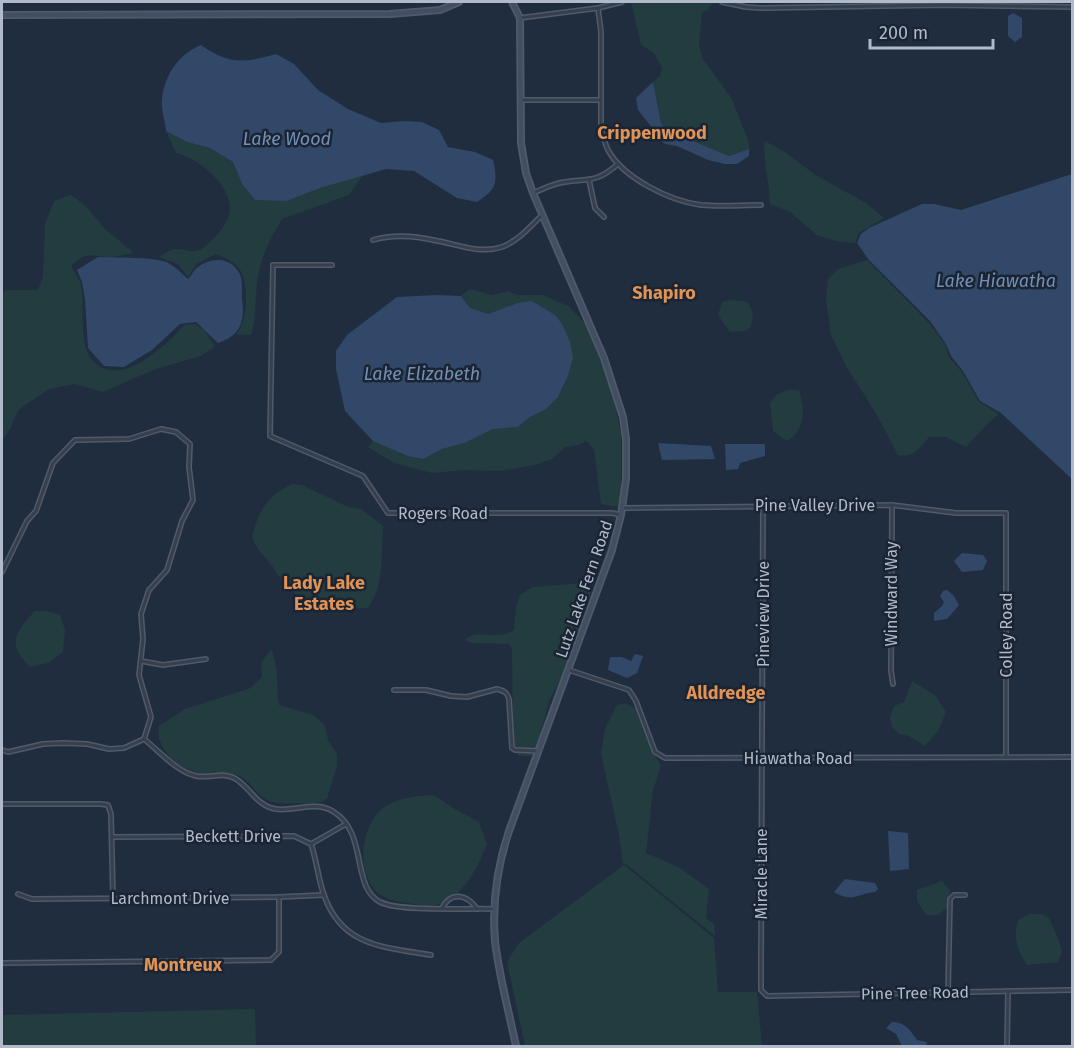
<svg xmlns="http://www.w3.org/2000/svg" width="1074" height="1048" font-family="'Fira Sans',sans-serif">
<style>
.green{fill:#233c40}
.water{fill:#324868}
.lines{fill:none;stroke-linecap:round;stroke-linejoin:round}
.street-casing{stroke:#505a69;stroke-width:6}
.secondary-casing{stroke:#505a69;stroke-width:8}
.street{stroke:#353f4e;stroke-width:3}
.secondary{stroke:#424e62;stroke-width:4.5}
.labels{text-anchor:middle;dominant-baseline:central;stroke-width:5;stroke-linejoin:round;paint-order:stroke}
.street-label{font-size:16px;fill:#b0baca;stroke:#1a2433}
.neighbourhood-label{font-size:18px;font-weight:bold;fill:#e09355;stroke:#1a2433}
.water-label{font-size:18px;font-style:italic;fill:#748fb5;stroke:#1a2433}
</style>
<rect width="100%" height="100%" fill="#202d3f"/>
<g class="green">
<polygon points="631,2 713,2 708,10 702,12 699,46 703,59 732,99 749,143 749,149 729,156 688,139 671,137 661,123 653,82 660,76 662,68 654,53 641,45"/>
<path d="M166,131L187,142L210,148L233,162L242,184L287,201L320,188L363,175L349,195L282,219C270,238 259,261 257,284C255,303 256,317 251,335L236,334C248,322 249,284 240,270C235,262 225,258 216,254L196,264L188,277L178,264L159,257C164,254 170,249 176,249C185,249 195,254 203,248C212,241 227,226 229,215C236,188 199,158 176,153Z"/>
<path d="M765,141L783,151L817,176L866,203L884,218L859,233L855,243L836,241L817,235L790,212L770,204C770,183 762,159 765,141Z"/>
<path d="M71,195L86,206L104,228L134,253C126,254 117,257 109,257C90,256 86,251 71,266C74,271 78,277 80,282C88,306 73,356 103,368C128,378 155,353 172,338C176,334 181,327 185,325C188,324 192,324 195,324L204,330L215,346L201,356L156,369L103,392L75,384L49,389L18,410L10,429L2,440V296L5,290H38L43,277L45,224L54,201Z"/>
<path d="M867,260L928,322L945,344L949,357L962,372L979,402L999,414L987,424L966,447L946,437H929C920,448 914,458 898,455L877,415L846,366L831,335L826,299L828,279L838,269Z"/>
<polygon points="470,289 492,295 508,291 517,295 543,295 568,306 586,324 601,356 610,384 621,432 621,494 618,507 601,504 594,449 586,441 578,445 565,447 552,459 535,465 500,471 463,470 432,473 394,463 368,447 373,441 425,459 442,449 465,442 493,429 518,427 530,417 546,409 558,397 567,378 555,315 545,310 501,310 488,314 470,308 461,296"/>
<polygon points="732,300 748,302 753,314 751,327 745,331 730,332 718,315 722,302"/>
<path d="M787,390H799C805,410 806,428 787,441L773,431L770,403L776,395Z"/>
<path d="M292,484L302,485L348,507L361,509L383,526C381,555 385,583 368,608C336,609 305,608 283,582C278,576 275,569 270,563C260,550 258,553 252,536C260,509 266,497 292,484Z"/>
<path d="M585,583L592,589L563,674L549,701L538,744L532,756H518L513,742L512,649L509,644L472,643L465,640C477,629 491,638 505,634C508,634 511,631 514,630L516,607L520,595L533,587Z"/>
<path d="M35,611H47L60,615L65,630L63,652L48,663L30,667C6,644 15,632 35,611Z"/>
<path d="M271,649C279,666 276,687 279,705L313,715L325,725L328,740L337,754V766L328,795V798C324,800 320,803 315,803C311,804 306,803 301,803C288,803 273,806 261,796C252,789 251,781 237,775C228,771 220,774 210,774C185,775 154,752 159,726L185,709L251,688L262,677L261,663Z"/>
<polygon points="912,681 935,695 946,712 938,731 925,746 909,736 899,734 892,727 890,717 894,706 904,702"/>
<polygon points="625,703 637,709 650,747 661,766 653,790 646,853 680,868 709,889 706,918 714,924 715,936 626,864 623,864 619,835 601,754 605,729 617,705"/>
<path d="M434,795L453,808L479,822L487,844C478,867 462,900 435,905C427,907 415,904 407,903C394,901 384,900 374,889C357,869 361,826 382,809C397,797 416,796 434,795Z"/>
<polygon points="624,865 714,938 718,992 757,992 762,1046 525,1046 507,962 519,943"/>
<polygon points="942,881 950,890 948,907 938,915 926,915 917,901 917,890"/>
<path d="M1030,914H1041L1049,918L1059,941L1062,952L1058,962L1027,965C1017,950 1013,938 1018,920Z"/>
<polygon points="255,1009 256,1046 2,1046 2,1015"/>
</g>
<g class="water">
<polygon points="1013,13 1022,18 1022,37 1015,42 1008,36 1008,16"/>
<path d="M201,45C229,65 244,63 276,54L294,64L318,90L348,109L381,123L404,121L422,122L439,130L448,147L475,152L493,160C498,183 497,189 477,202L457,198L414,171L386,169L320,188L287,201L255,200L242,184L233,162L210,148L187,142L166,131C165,121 161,109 162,99C165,74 179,54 201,45Z"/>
<polygon points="653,82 661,123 671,137 688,139 729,156 749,149 749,156 737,164 725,164 708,160 677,146 665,144 657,138 650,125 638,110 636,98"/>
<polygon points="1072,174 1072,479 1001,413 980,401 963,371 951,356 946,344 930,321 869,260 857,243 861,234 869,228 922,204 934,204 961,210"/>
<path d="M98,257C113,258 159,256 170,264C177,268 183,275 188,279C191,276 193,271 197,268C209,258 228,256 238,271C243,277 242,290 242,298C243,308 244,317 240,326C236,335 227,340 218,343L196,322L180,324L152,350L124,367L104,366L88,348L85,299L82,282L77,270Z"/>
<polygon points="437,295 461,296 470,308 488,314 518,303 532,301 555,315 562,324 570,342 573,358 567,378 558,397 546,409 530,417 518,427 493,429 464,443 442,449 424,459 408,456 373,441 345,411 336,369 336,351 347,335 397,297"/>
<polygon points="658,443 711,446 715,459 662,460"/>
<polygon points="725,444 765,444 765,456 740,463 738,469 726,470"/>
<polygon points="962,553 983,555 987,561 983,570 962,572 954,561"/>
<polygon points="947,590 953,595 959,605 947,619 934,621 934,613 942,606 944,602 940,596 943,591"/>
<polygon points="635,654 643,656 637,673 627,678 608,670 610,657 622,657 631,661"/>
<polygon points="888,831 908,833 909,869 890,871"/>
<path d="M845,879L875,883L878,889L875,892C856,894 853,903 834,892Z"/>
<path d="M892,1022C904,1021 911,1031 917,1040L927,1042L926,1046H902L896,1034L886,1028Z"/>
</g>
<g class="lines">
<defs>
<g id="street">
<polyline points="722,2 746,7 760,8 944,5 1072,7"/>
<path d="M598,8L601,32V123C602,133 604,142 608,150C623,178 670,201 701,205C720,207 741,205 761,205"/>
<polyline points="520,18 598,8 622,2"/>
<polyline points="522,100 601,100"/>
<polyline points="589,180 595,208 604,217"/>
<path d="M533,193C543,189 554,183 565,182C591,178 596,183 618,164"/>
<path d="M373,240C393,234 417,236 438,241C459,245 480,254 502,247C518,241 530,227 542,215"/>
<polyline points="332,265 273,265 270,436 363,476 388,513 612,513 621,515"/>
<polyline points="763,505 761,960 761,990 767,996 1072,990"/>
<polyline points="892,505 891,671 893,684"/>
<polyline points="623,508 892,505 956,513 1006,513 1006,757"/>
<polyline points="2,572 27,521 36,511 53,463 75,440 129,439 161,429 176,432 190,444 189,467 193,500 182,521 167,570 149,590 141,614 143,639 139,675 151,717 144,739"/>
<polyline points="141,661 163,665 206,659"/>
<polyline points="569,670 629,690 636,701 655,752 665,758 1072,757"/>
<path d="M394,690H426L451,696L467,697L497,689C504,691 507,692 509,699L512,748L515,750L539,751"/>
<path d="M144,739C159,751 177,772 196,776C209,779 224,771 236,779C250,788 258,807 276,809C295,812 316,800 334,812C368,833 351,887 380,902C400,912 469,908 494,909"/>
<polyline points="2,750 8,752 43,744 63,743 87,744 109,749 124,748 144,739"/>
<polyline points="2,804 100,804 108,805 111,814 113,898"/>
<path d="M112,837L294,836L311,844C317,861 318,879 324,895C342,947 384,947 431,955"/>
<polyline points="311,844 346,824"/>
<polyline points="18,894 32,899 279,897 324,895"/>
<path d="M442,908C451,891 467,894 477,909"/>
<polyline points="2,963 271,960 279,952 279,897"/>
<polyline points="948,992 950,899 954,895 965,895"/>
<polyline points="1007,1046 1008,991"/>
</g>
<g id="secondary">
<path d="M512,2L520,18L521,143L526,173L533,193L604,358L623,417L626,439V479L621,515L612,550L509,831C497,867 492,904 495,941C499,976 509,1012 516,1046"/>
<polyline points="2,15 390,14 440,10 459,2"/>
</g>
</defs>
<use href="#street" class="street-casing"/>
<use href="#secondary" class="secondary-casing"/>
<use href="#street" class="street"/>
<use href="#secondary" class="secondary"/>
</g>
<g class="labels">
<g class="street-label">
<text x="815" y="505">Pine Valley Drive</text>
<text x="443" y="513">Rogers Road</text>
<text transform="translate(584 589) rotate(-71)">Lutz Lake Fern Road</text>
<text transform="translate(891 594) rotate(-90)">Windward Way</text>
<text transform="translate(763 614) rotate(-90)">Pineview Drive</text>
<text transform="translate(1006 635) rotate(-90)">Colley Road</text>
<text x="798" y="758">Hiawatha Road</text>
<text x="233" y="836">Beckett Drive</text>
<text transform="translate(761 874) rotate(-90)">Miracle Lane</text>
<text x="170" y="898">Larchmont Drive</text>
<text transform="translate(915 993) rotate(-1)">Pine Tree Road</text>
</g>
<g class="neighbourhood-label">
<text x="652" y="133">Crippenwood</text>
<text x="664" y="293">Shapiro</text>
<text x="324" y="583">Lady Lake<tspan x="324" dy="21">Estates</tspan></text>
<text x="726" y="693">Alldredge</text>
<text x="183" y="965">Montreux</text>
</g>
<g class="water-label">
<text x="287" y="139">Lake Wood</text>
<text x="996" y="281">Lake Hiawatha</text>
<text x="422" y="374">Lake Elizabeth</text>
</g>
</g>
<rect width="1074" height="1048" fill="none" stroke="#b0baca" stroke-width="6"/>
<path d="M870 39v9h123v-9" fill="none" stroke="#b0baca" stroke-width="3"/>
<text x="879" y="39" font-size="18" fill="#b0baca" stroke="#1a2433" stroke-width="4.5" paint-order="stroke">200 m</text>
</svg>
